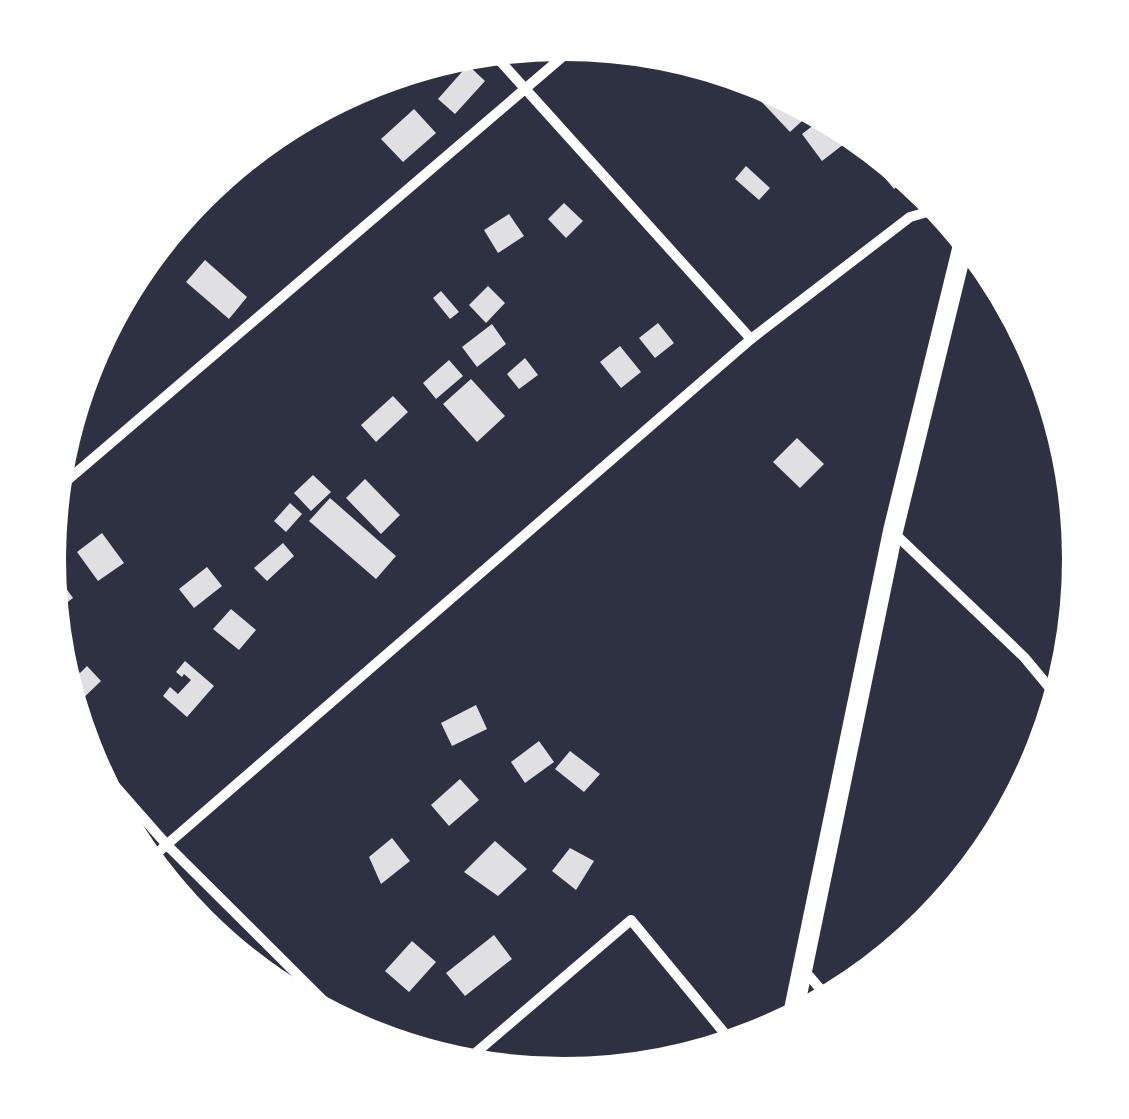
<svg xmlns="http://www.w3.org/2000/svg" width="1129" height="1119" font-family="Roboto,sans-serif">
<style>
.building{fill:#e0e0e3}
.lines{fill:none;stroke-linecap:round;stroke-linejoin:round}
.minor{stroke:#fff;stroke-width:10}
.secondary{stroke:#fff;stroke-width:20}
.rim{fill:none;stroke:#fff;stroke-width:12}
</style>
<rect width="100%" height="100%" fill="#2d3142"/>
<g class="building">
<polygon points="468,65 485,81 455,114 438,99"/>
<polygon points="772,83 814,110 790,132 757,97"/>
<polygon points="414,109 436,133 403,162 381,139"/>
<polygon points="824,117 853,137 822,161 802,134"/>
<polygon points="885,158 911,175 894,189 875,166"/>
<polygon points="234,164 242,173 214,199 202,186"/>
<polygon points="746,166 770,188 759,200 735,179"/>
<polygon points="564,203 583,221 566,238 548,219"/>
<polygon points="509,214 524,236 498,253 484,230"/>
<polygon points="205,260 247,297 229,319 186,282"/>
<polygon points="488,286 505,303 486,323 469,305"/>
<polygon points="441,291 459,312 450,319 433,298"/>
<polygon points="658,323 674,343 655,358 639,338"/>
<polygon points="492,324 506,344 477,367 462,347"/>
<polygon points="620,346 641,372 621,388 600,362"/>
<polygon points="525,358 538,375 519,389 507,374"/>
<polygon points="449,360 463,376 436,399 423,383"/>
<polygon points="471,379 505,416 477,442 443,404"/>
<polygon points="393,396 408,412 376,442 361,425"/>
<polygon points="797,438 824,464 800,488 773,462"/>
<polygon points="313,475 331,492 311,511 294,493"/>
<polygon points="365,479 400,515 381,534 346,498"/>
<polygon points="330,498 396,556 376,579 309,521"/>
<polygon points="290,503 302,514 286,532 274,521"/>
<polygon points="102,533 124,563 98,581 77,552"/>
<polygon points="283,543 294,556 267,581 254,568"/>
<polygon points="1084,546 1086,560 1084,574 1070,561"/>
<polygon points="207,567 222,586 194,608 179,589"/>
<polygon points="53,570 73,598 53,613 46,575"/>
<polygon points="1084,575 1081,587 1077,607 1064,593"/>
<polygon points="231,609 256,630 239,650 213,629"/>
<polygon points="61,654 80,673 87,666 101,681 74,707 71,704"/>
<polygon points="185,661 214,686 187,717 163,696 170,687 178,694 191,680 184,674 182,677 176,672"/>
<polygon points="476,705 487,729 452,746 441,723"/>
<polygon points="539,741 554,762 525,783 511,762"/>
<polygon points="570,751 600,774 584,792 555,769"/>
<polygon points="460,779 479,800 449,826 431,805"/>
<polygon points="392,838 410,861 381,884 369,857"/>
<polygon points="495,841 527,869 498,896 464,872"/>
<polygon points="570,848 594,861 576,890 552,871"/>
<polygon points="494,935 512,959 465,996 446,973"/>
<polygon points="412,941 436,962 409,992 385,971"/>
</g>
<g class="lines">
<g class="minor">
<polyline points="492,52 751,339"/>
<polyline points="56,490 581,41"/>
<polyline points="893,532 1024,657 1059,699"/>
<polyline points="80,746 167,845 365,1042"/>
<polyline points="149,860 751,339 910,217 945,207"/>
<polyline points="803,969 829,999"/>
<polyline points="465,1062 631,920 736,1047"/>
</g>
<polyline class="secondary" points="791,1024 893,531 965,237"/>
</g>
<path d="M0 0H1129V1119H0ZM60 559a504 504 0 1 1 1008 0a504 504 0 1 1-1008 0Z" fill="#fff" fill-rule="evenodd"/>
<path class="rim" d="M60 559a504 504 0 1 1 1008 0a504 504 0 1 1-1008 0Z"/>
</svg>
